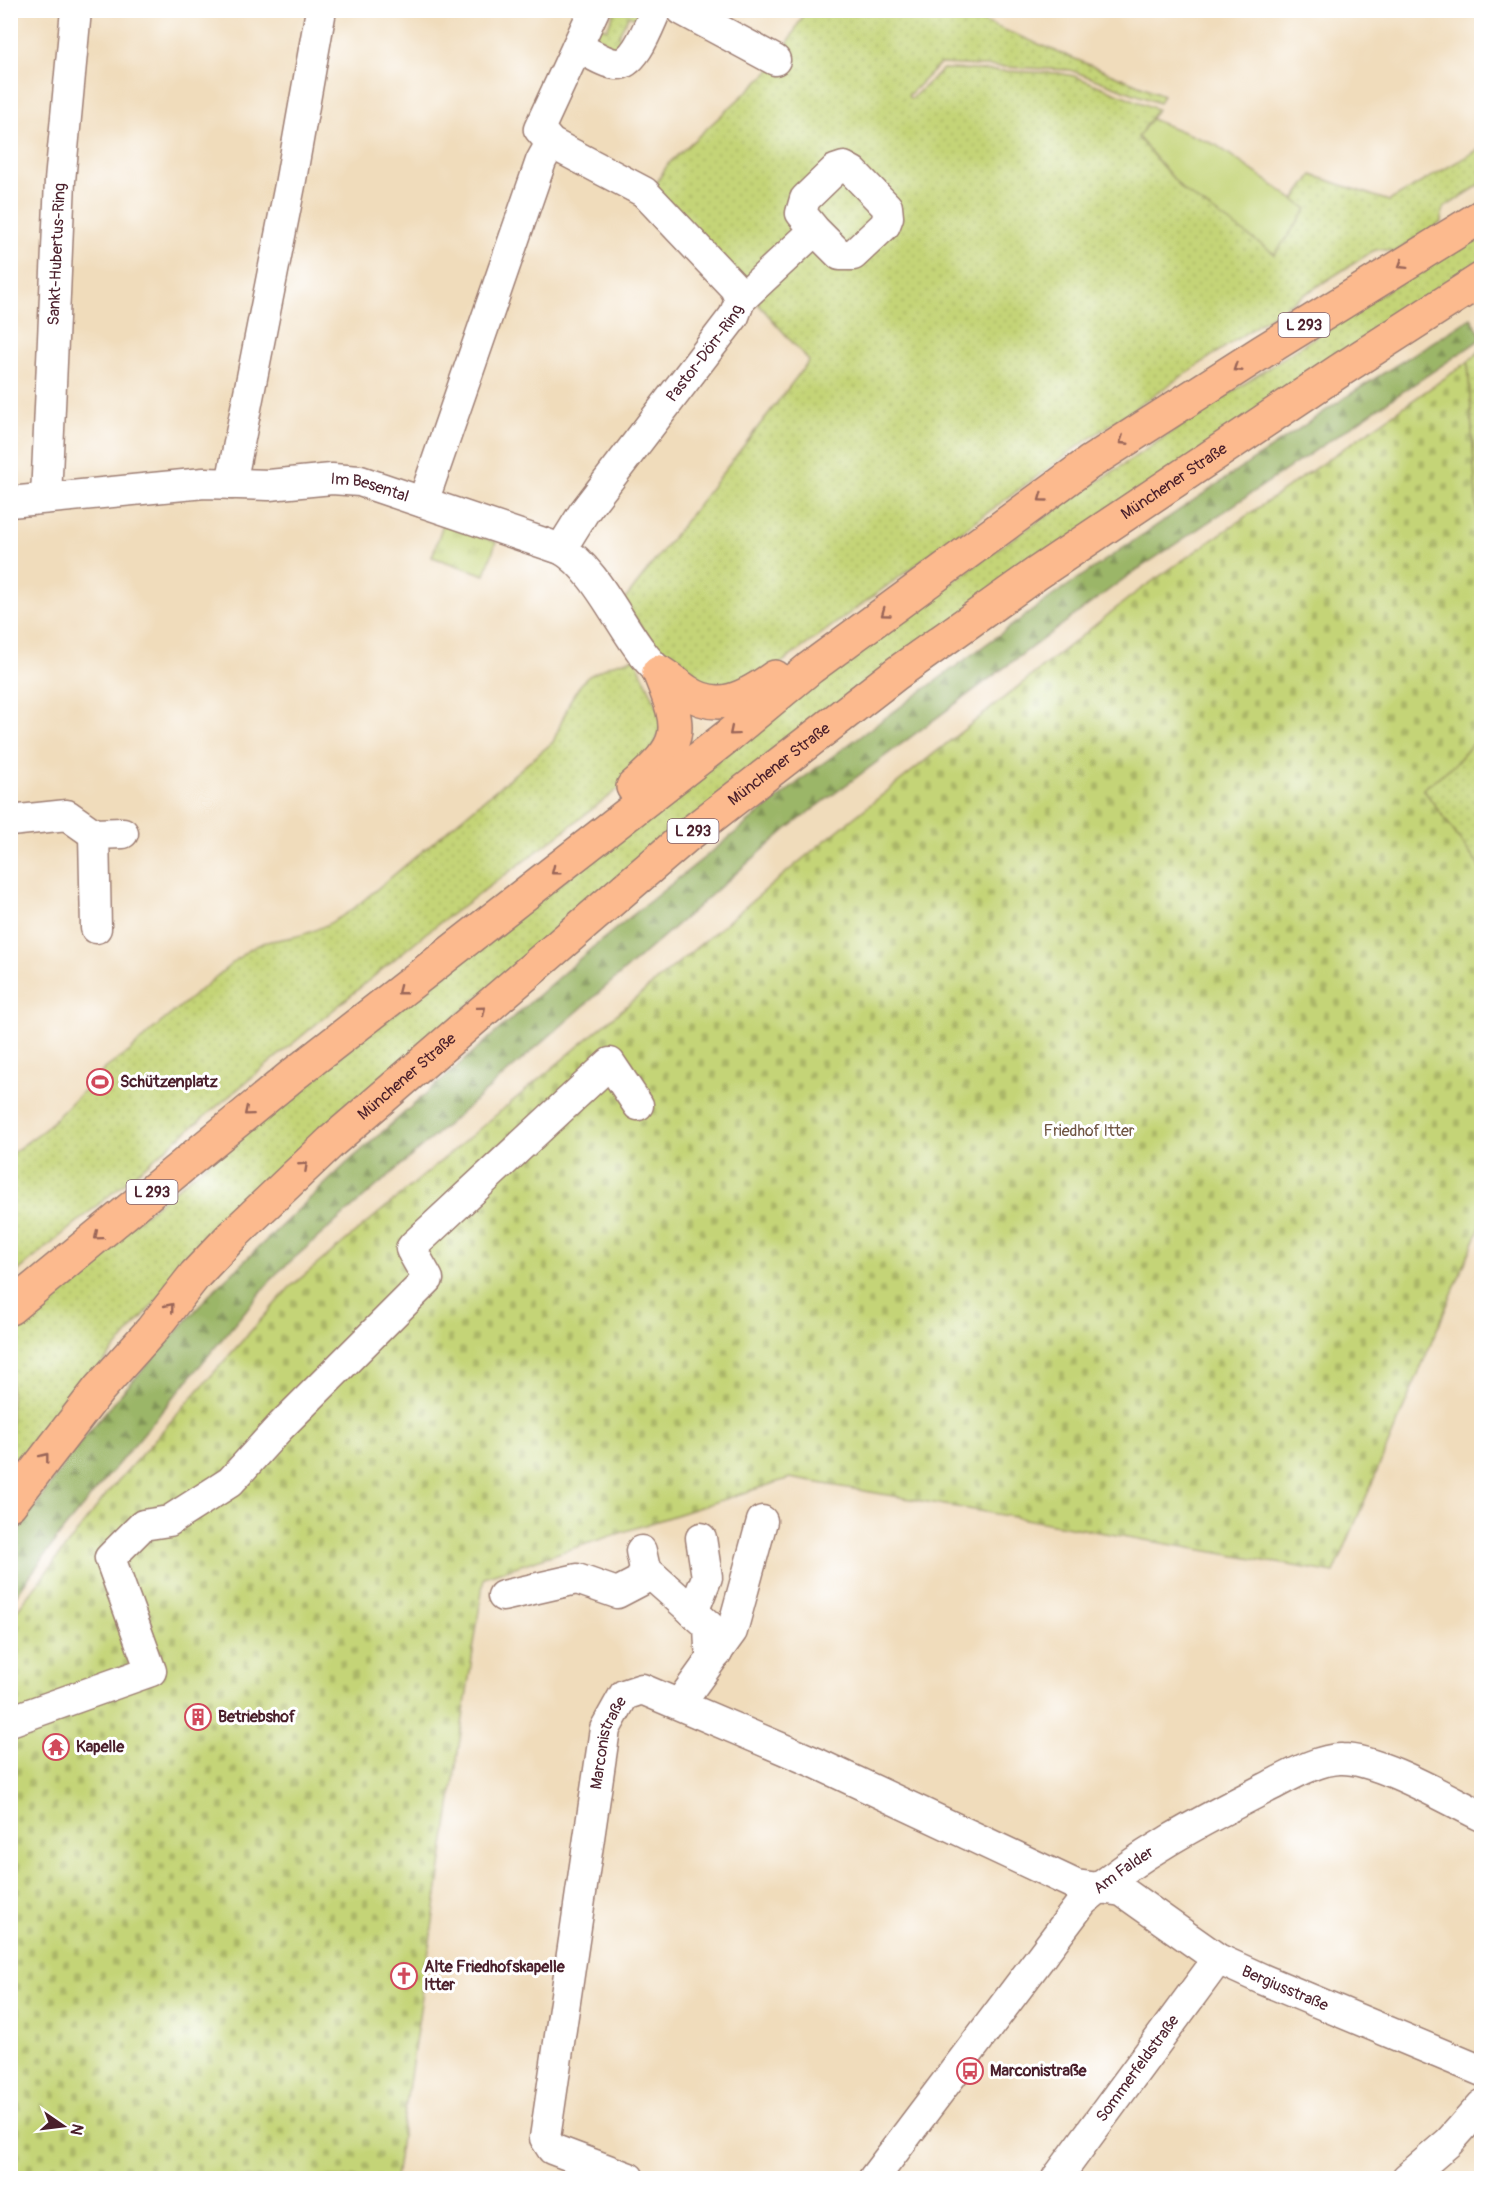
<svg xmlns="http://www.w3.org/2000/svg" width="1492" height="2189" font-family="Pangolin,sans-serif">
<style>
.grass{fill:url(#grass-dots);stroke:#877a51;stroke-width:1.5}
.forest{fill:url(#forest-firs);stroke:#726a4a;stroke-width:1.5}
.cemetery{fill:url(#cemetery-stones);stroke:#877a51;stroke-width:1.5}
.park{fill:url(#park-tufts);stroke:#877a51;stroke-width:1.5}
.pitch{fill:#c4d477;stroke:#877a51;stroke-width:1.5}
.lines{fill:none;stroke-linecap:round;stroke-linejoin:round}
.minor-casing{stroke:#9d7e73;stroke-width:33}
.major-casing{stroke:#9d7e73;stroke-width:36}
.minor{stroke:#fff;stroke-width:30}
.major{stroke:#fcba8e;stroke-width:33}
.oneway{stroke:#9a6558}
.labels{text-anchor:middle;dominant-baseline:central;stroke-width:6;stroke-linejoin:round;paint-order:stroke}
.shield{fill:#fff;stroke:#80626b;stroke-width:1.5}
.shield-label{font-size:15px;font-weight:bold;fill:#4a1f2b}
.street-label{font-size:16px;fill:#4a1f2b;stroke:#fff}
.poi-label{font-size:16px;font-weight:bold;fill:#4a1f2b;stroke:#fff;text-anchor:start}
.park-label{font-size:16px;fill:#6f5542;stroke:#fff}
</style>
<defs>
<pattern id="grass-dots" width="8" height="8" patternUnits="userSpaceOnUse" patternTransform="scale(1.5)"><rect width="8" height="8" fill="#c4d477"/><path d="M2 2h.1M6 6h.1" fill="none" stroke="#aab667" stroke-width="1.8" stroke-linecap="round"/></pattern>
<pattern id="forest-firs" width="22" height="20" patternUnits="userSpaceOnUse" patternTransform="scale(1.5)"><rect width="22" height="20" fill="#9bb668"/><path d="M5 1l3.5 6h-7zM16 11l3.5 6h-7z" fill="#809356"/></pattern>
<pattern id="cemetery-stones" width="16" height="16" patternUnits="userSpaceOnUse" patternTransform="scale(1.5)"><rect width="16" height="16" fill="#c4d477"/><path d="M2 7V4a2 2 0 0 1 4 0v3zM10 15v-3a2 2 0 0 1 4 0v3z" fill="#aab667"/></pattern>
<pattern id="park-tufts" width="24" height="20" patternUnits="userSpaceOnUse" patternTransform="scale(1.5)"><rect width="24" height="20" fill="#c4d477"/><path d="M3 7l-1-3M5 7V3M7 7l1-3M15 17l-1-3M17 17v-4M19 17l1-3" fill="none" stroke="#aab667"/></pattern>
</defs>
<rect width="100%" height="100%" fill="#fff"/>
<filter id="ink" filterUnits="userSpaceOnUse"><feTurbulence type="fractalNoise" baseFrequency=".0167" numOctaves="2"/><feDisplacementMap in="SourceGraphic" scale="12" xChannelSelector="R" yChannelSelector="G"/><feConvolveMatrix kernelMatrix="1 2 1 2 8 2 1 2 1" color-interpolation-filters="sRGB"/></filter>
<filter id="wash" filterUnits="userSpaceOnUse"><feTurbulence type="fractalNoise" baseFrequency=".008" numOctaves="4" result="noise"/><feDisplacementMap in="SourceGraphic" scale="24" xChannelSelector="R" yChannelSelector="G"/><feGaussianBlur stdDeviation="1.35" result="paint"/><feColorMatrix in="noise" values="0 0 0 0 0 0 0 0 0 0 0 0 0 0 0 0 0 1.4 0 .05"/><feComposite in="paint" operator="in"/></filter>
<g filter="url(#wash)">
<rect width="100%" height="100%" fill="#f0dcbb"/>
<g class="grass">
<polygon points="615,11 645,11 641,21 629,15 618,36 630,42 622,51 598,46 592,31 595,24 607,29"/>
<polygon points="805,11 958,11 1163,95 1159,103 1070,70 940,64 908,96 911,99 943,69 1058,73 1074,76 1157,109 1138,138 1184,191 1306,209 1294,200 1312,175 1389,201 1481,148 1481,184 1445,207 1442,212 1442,222 1395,252 1380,249 1373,251 1277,312 1080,445 766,674 712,688 669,665 623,602 809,361 654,187 668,164 777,64"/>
<polygon points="1481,230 1481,264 487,989 227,1218 90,1378 11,1483 11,1323 300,1088 838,666 1009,541 1295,350"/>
<polygon points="1481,349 1481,585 1468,362"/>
<path d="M635,658L664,721L644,769L543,847L426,933L11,1277V1154L45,1129L106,1068L130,1051L151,1031L247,951C264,940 274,941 293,937C316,932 334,922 353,909L553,742L571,699L582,682L589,676L610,665Z"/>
<polygon points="1481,734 1481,869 1423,789 1455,764"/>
</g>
<polygon class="forest" points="1471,318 1481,335 1481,339 1125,578 788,828 276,1274 64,1529 11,1602 11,1541 74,1450 113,1403 212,1292 347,1163 486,1041 593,947 811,772 1051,597 1352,393"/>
<polygon class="cemetery" points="1468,362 1481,585 1481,734 1455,764 1423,789 1481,869 1481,1225 1334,1573 790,1478 484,1577 395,2178 11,2178 10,1619 109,1491 289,1288 812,851 1134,594"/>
<polygon class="park" points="443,524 496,542 485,575 432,557"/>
<polygon class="pitch" points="1151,119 1216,145 1307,209 1275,254 1184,191 1138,137"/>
</g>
<g filter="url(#ink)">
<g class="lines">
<defs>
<g id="minor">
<polyline points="682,10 775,60"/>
<path d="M577,47C589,52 604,63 616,64C635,66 649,25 656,10"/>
<polyline points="740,300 815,230 801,213 805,199 835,170 844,167 853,172 887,207 888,217 885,225 853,255 840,255 815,230"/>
<polyline points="231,484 290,185 321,10"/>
<path id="s1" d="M46,498L60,181L76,10"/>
<path id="s2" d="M10,502L204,483L269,485L332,479L360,481L561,549C593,566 618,621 641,651C646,659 653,665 659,672"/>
<polyline points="423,502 541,161 551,143"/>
<path id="s3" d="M561,549L584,512L734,316L740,300L735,288L644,192L551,143L539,129L594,10"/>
<polyline points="10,821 67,815 94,834 123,833"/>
<polyline points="94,834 96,928"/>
<polyline points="641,1551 645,1569 709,1626 710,1647 717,1653"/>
<polyline points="503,1596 577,1579 617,1593 640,1581 645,1569"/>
<polyline points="693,1612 707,1577 701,1538"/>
<polyline points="680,1703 732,1631 762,1521"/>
<polyline points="10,1721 151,1671 110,1558 143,1525 169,1521 230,1482 280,1427 428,1279 411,1249 414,1245 610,1063 638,1105"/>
<path id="s4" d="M629,2178L552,2149L545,2138L605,1729L624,1695L642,1689L816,1763L1076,1885L1122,1891L1218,1959L1262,1979L1482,2071"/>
<path id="s5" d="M874,2178L1083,1901C1138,1854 1201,1821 1266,1788C1286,1778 1319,1758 1342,1759C1379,1759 1447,1799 1482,1816"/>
<path id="s6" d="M1057,2178L1218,1959"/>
<polyline points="1407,2178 1449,2142 1482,2105"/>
</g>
<g id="major">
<path d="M659,672C669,678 677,685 686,691C718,714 747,697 775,677"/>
<path d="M633,787C683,743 684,733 659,672"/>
<polyline points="10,1308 293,1075 728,736 810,668 1089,463 1262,352 1482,216"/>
<path id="s7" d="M10,1504L99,1389L151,1331L195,1275L233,1235L331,1142L684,838L897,673L1036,574L1339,371L1482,279"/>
</g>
</defs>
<use href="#minor" class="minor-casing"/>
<use href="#major" class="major-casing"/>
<use href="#minor" class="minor"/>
<use href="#major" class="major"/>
</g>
<defs><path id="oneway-chevron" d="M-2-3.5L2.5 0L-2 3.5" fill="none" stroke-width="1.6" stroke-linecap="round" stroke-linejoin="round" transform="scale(1.5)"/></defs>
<g class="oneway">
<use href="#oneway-chevron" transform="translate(1402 265) rotate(148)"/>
<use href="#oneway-chevron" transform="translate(1237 368) rotate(147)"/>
<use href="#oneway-chevron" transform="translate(1123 441) rotate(147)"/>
<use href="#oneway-chevron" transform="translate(1042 498) rotate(144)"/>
<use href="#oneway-chevron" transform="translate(885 613) rotate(144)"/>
<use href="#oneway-chevron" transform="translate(733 732) rotate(140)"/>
<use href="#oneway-chevron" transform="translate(555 871) rotate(142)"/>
<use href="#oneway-chevron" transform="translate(401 991) rotate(142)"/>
<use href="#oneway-chevron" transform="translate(482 1010) rotate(-40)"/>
<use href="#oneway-chevron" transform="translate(248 1112) rotate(140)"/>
<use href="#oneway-chevron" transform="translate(304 1166) rotate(-43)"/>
<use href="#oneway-chevron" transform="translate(98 1236) rotate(140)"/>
<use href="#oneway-chevron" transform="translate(170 1307) rotate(-51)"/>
<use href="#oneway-chevron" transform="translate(45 1457) rotate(-52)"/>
</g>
</g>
<defs>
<symbol id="stadium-ring" viewBox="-11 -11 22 22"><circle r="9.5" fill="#fff" stroke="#d1495b" stroke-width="1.5"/><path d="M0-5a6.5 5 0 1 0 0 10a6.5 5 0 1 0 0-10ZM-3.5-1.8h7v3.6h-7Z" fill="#d1495b"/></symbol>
<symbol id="building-ring" viewBox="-11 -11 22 22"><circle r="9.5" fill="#fff" stroke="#d1495b" stroke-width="1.5"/><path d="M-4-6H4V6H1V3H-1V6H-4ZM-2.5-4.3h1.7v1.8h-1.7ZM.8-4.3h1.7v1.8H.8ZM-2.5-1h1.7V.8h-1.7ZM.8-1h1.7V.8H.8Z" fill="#d1495b"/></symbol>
<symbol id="temple-ring" viewBox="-11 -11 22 22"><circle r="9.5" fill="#fff" stroke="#d1495b" stroke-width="1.5"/><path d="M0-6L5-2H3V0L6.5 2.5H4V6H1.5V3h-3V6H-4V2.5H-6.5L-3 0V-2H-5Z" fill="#d1495b"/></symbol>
<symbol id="church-ring" viewBox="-11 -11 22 22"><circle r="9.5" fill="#fff" stroke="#d1495b" stroke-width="1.5"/><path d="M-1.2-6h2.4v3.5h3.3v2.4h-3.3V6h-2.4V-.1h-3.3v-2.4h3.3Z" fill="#d1495b"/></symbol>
<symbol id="bus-ring" viewBox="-11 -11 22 22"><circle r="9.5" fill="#fff" stroke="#d1495b" stroke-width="1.5"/><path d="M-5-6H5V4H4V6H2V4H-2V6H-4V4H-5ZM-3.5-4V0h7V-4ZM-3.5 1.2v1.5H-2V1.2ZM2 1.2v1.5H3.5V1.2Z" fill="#d1495b"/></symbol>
</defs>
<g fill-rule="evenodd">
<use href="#stadium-ring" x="85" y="1067" width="30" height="30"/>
<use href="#building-ring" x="183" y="1702" width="30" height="30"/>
<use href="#temple-ring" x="41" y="1732" width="30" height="30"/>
<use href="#church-ring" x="389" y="1961" width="30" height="30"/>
<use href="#bus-ring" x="955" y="2056" width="30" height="30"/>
</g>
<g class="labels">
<g class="shield">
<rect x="1278.5" y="313" width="51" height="24" rx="4.5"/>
<rect x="667.5" y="819" width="51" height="24" rx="4.5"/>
<rect x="126.5" y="1180" width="51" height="24" rx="4.5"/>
</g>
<g class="shield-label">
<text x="1304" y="325">L 293</text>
<text x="693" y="831">L 293</text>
<text x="152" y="1192">L 293</text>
</g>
<g class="street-label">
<text stroke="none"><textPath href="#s1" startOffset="244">Sankt-Hubertus-Ring</textPath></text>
<text stroke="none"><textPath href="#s3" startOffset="243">Pastor-Dörr-Ring</textPath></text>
<text stroke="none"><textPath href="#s7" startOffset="1557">Münchener Straße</textPath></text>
<text stroke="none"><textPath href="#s2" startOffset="362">Im Besental</textPath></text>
<text stroke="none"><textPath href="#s7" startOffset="1071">Münchener Straße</textPath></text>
<text stroke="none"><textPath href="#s7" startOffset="585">Münchener Straße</textPath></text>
<text stroke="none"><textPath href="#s4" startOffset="496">Marconistraße</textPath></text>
<text stroke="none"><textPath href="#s5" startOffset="398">Am Falder</textPath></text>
<text stroke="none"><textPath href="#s4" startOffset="1280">Bergiusstraße</textPath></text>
<text stroke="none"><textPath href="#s6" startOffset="136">Sommerfeldstraße</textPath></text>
</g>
<g class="poi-label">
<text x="120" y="1082">Schützenplatz</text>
<text x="218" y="1717">Betriebshof</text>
<text x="76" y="1747">Kapelle</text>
<text x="424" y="1967">Alte Friedhofskapelle<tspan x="424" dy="18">Itter</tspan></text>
<text x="990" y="2071">Marconistraße</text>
</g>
<g class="park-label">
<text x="1089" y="1131">Friedhof Itter</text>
</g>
</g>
<rect width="1492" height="2189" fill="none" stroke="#fff" stroke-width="36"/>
<g transform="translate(63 2126) rotate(104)" stroke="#ffffff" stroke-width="4.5" paint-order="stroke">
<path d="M0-4.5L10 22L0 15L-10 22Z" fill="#4a1f2b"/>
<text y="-9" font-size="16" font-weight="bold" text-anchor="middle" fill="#4a1f2b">N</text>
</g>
</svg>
